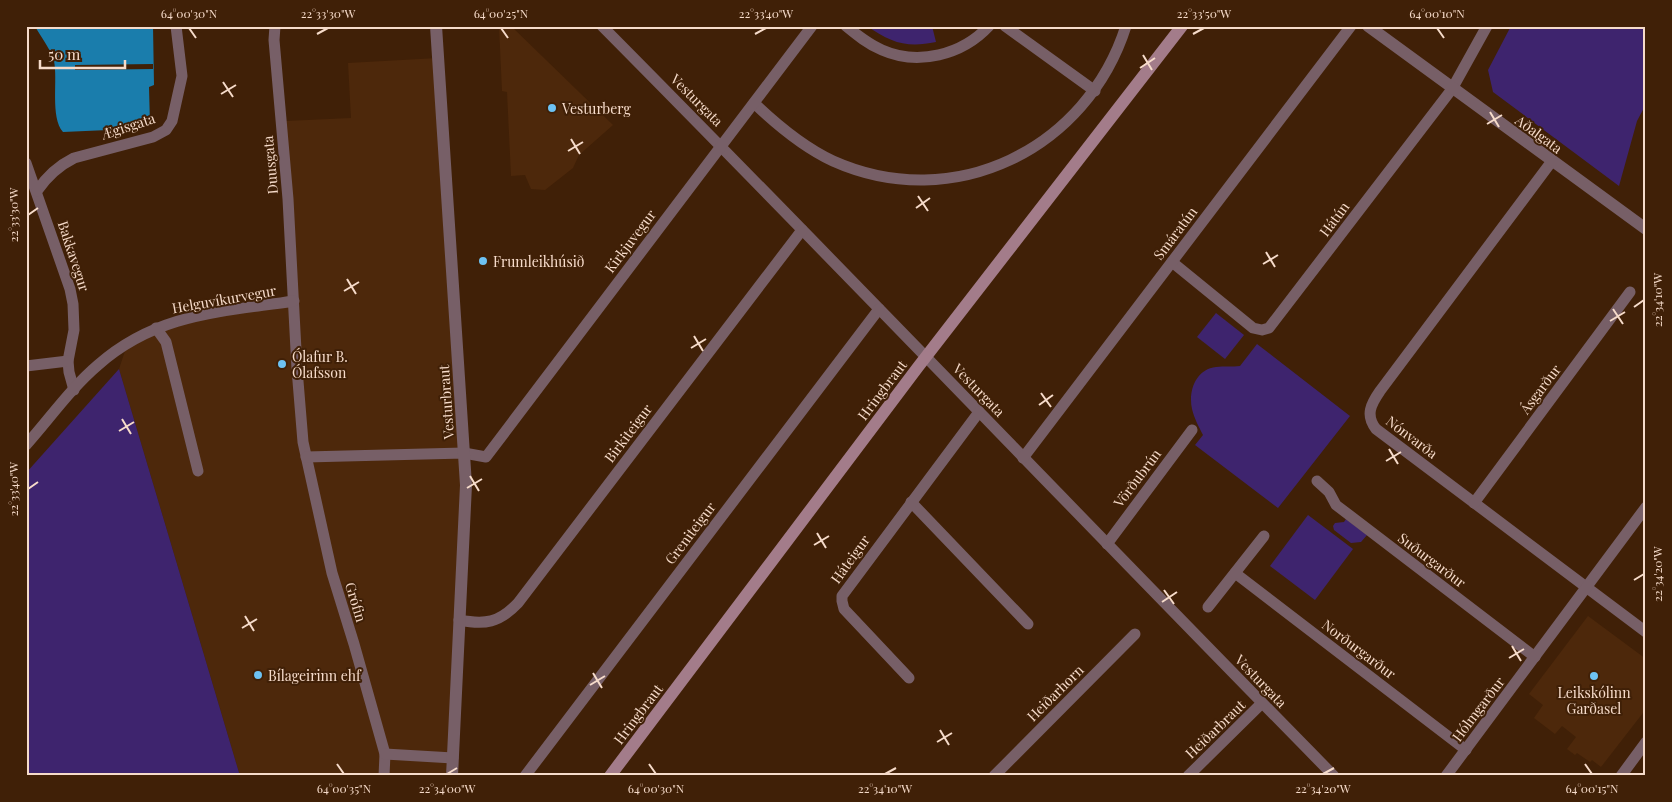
<svg xmlns="http://www.w3.org/2000/svg" width="1672" height="802" font-family="'Playfair Display',serif">
<style>
.built{fill:#4d280b}
.green{fill:#3e246e}
.water{fill:#1a7dac}
.pier{fill:#402007}
.lines{fill:none;stroke-linecap:round;stroke-linejoin:round}
.minor{stroke:#775f67;stroke-width:11}
.tertiary{stroke:#775f67;stroke-width:12}
.secondary{stroke:#a37c8a;stroke-width:12}
.ticks{fill:none;stroke:#f6dbca;stroke-width:2}
.poi-dot{fill:#6dc2f3;stroke:#402007;stroke-width:2}
.labels{text-anchor:middle;dominant-baseline:central;stroke-width:4;stroke-linejoin:round;paint-order:stroke}
.street-label{font-size:14px;fill:#f6dbca;stroke:#402007}
.poi-label{font-size:14px;fill:#f6dbca;stroke:#402007;text-anchor:start}
.neatline{fill:none;stroke:#f6dbca;stroke-width:2}
.ticks-label{font-size:12px;text-anchor:middle;fill:#f6dbca}
</style>
<rect width="100%" height="100%" fill="#402007"/>
<g class="built">
<polygon points="499,26 511,26 613,125 579,155 573,168 545,190 531,189 525,175 511,176 507,92 502,91"/>
<polygon points="438,58 466,485 452,776 240,776 119,369 128,342 156,328 294,301 286,121 351,118 348,63"/>
<polygon points="1588,616 1646,659 1646,709 1601,767 1592,760 1590,762 1577,753 1575,755 1567,749 1576,737 1562,726 1555,734 1534,718 1543,705 1529,694"/>
</g>
<g class="green">
<path d="M867,26L905,27L912,26L916,29L918,26H932L936,42C907,48 891,43 867,26Z"/>
<polygon points="1511,26 1646,26 1646,104 1637,121 1619,186 1493,92 1488,70"/>
<polygon points="1216,313 1244,335 1225,359 1197,337"/>
<path d="M1257,344L1350,416L1278,508L1195,445L1203,435C1199,427 1194,418 1192,409C1188,391 1196,369 1216,367C1224,366 1232,367 1240,366Z"/>
<polygon points="119,369 240,776 26,776 26,473"/>
<polygon points="1308,515 1353,549 1315,600 1270,566"/>
<polygon points="1346,519 1367,535 1361,542 1351,543 1334,530 1333,526 1335,523 1344,522"/>
</g>
<path class="water" d="M35,26H153L154,85L149,87L150,125L110,127L108,130L63,132C50,117 58,80 54,61C52,51 40,36 35,26Z"/>
<polygon class="pier" points="153,64 153,69 75,70 75,65"/>
<g class="lines">
<g class="minor">
<polyline points="275,26 274,40 288,199 297,369 303,442 332,573 354,644 385,754 384,776"/>
<path d="M602,26C848,274 1089,527 1334,776"/>
<path d="M846,26C857,35 868,44 882,50C918,66 962,55 989,26"/>
<polyline points="1005,26 1095,91"/>
<path d="M754,103C778,126 803,147 833,161C954,215 1087,149 1126,26"/>
<path d="M1552,161L1380,391C1371,404 1365,415 1376,429L1646,632"/>
<polyline points="26,163 70,289 73,304 74,330 68,361 69,372 74,390"/>
<path d="M37,191C47,176 58,166 74,158L153,137L166,130L172,121L182,76L176,26"/>
<polyline points="1172,262 1253,328 1262,330 1269,328 1452,89 1487,26"/>
<polyline points="156,328 166,342 198,471"/>
<polyline points="26,366 68,361"/>
<path d="M26,445C50,418 71,388 98,365C157,313 221,312 294,301"/>
<polyline points="306,457 464,453 486,457 812,26"/>
<polyline points="1023,458 1351,26"/>
<polyline points="1317,481 1329,492 1336,505 1535,657"/>
<polyline points="911,502 1028,624"/>
<polyline points="1474,503 1630,292"/>
<polyline points="1107,544 1192,430"/>
<polyline points="1235,573 1466,750"/>
<polyline points="1208,607 1264,536"/>
<path d="M459,620C485,625 499,623 518,603L802,230"/>
<polyline points="909,678 844,609 842,601 842,596 979,412"/>
<polyline points="385,754 453,758"/>
<polyline points="525,776 879,309"/>
<polyline points="994,776 1135,634"/>
<polyline points="1188,776 1262,703"/>
<polyline points="1446,776 1646,507"/>
<polyline points="1621,776 1646,742"/>
</g>
<g class="tertiary">
<polyline points="436,26 466,485 452,776"/>
<polyline points="1368,26 1646,229"/>
</g>
<polyline class="secondary" points="610,776 918,367 1182,26"/>
</g>
<path class="ticks" d="M189,28L196,38M501,28L508,38M1437,28L1444,38M317,34L328,28M755,34L766,28M1193,34L1204,28M1143,55L1152,70M1140,68L1155,58M223,82L233,97M221,94L236,85M1490,112L1499,127M1487,124L1502,115M571,139L580,154M568,151L583,142M918,196L928,211M916,208L930,198M28,215L38,208M1266,252L1275,267M1263,264L1278,255M347,279L356,294M344,291L359,282M1634,307L1644,300M1613,309L1623,324M1610,321L1625,312M694,336L703,351M691,348L706,339M1041,393L1051,407M1039,405L1053,395M122,419L131,434M119,431L134,422M1389,449L1398,464M1386,461L1401,452M470,476L479,491M467,488L482,479M28,489L38,482M817,533L826,548M814,545L829,536M1634,580L1644,574M1164,590L1174,604M1162,602L1177,592M245,616L254,631M242,628L257,619M1512,646L1521,661M1509,658L1524,649M593,673L602,688M590,685L605,676M940,730L949,745M937,742L952,733M337,764L344,774M649,764L656,774M1585,764L1592,774M447,774L457,768M885,774L896,768M1323,774L1334,768"/>
<g class="poi-dot">
<circle cx="552" cy="108" r="5"/>
<circle cx="483" cy="261" r="5"/>
<circle cx="282" cy="364" r="5"/>
<circle cx="258" cy="675" r="5"/>
<circle cx="1594" cy="676" r="5"/>
</g>
<g class="labels">
<g class="street-label">
<text transform="translate(697 100) rotate(45)">Vesturgata</text>
<text transform="translate(128 126) rotate(-18)">Ægisgata</text>
<text transform="translate(1539 134) rotate(36)">Aðalgata</text>
<text transform="translate(270 165) rotate(-95)">Duusgata</text>
<text transform="translate(1334 219) rotate(-53)">Hátún</text>
<text transform="translate(1175 233) rotate(-53)">Smáratún</text>
<text transform="translate(630 241) rotate(-53)">Kirkjuvegur</text>
<text transform="translate(74 256) rotate(72)">Bakkavegur</text>
<text transform="translate(224 299) rotate(-10)">Helguvíkurvegur</text>
<text transform="translate(1540 389) rotate(-53)">Ásgarður</text>
<text transform="translate(882 390) rotate(-53)">Hringbraut</text>
<text transform="translate(979 390) rotate(46)">Vesturgata</text>
<text transform="translate(446 402) rotate(-94)">Vesturbraut</text>
<text transform="translate(628 433) rotate(-53)">Birkiteigur</text>
<text transform="translate(1412 437) rotate(37)">Nónvarða</text>
<text transform="translate(1137 478) rotate(-53)">Vörðubrún</text>
<text transform="translate(690 533) rotate(-53)">Greniteigur</text>
<text transform="translate(850 559) rotate(-54)">Háteigur</text>
<text transform="translate(1432 560) rotate(37)">Suðurgarður</text>
<text transform="translate(356 602) rotate(73)">Grófin</text>
<text transform="translate(1359 649) rotate(37)">Norðurgarður</text>
<text transform="translate(1261 681) rotate(46)">Vesturgata</text>
<text transform="translate(1055 693) rotate(-45)">Heiðarhorn</text>
<text transform="translate(1478 709) rotate(-53)">Hólmgarður</text>
<text transform="translate(638 714) rotate(-53)">Hringbraut</text>
<text transform="translate(1215 729) rotate(-44)">Heiðarbraut</text>
</g>
<g class="poi-label">
<text x="562" y="108">Vesturberg</text>
<text x="493" y="261">Frumleikhúsið</text>
<text x="292" y="356">Ólafur B.<tspan x="292" dy="16">Ólafsson</tspan></text>
<text x="268" y="675">Bílageirinn ehf</text>
<text x="1594" y="692" text-anchor="middle">Leikskólinn<tspan x="1594" dy="16">Garðasel</tspan></text>
</g>
</g>
<rect width="1672" height="802" fill="none" stroke="#402007" stroke-width="55"/>
<path d="M40 60v8h85v-8" fill="none" stroke="#f6dbca" stroke-width="2.5"/>
<text x="48" y="60" font-size="15" fill="#f6dbca" stroke="#402007" stroke-width="4" paint-order="stroke">50 m</text>
<rect x="28" y="28" width="1616" height="746" class="neatline"/>
<g class="ticks-label">
<text x="189" y="18">64°00'30"N</text>
<text x="328" y="18">22°33'30"W</text>
<text x="501" y="18">64°00'25"N</text>
<text x="766" y="18">22°33'40"W</text>
<text x="1204" y="18">22°33'50"W</text>
<text x="1437" y="18">64°00'10"N</text>
<text transform="translate(14 215) rotate(-90)" y="4">22°33'30"W</text>
<text transform="translate(1658 300) rotate(-90)" y="4">22°34'10"W</text>
<text transform="translate(14 489) rotate(-90)" y="4">22°33'40"W</text>
<text transform="translate(1658 574) rotate(-90)" y="4">22°34'20"W</text>
<text x="344" y="793">64°00'35"N</text>
<text x="447" y="793">22°34'00"W</text>
<text x="656" y="793">64°00'30"N</text>
<text x="885" y="793">22°34'10"W</text>
<text x="1323" y="793">22°34'20"W</text>
<text x="1592" y="793">64°00'15"N</text>
</g>
</svg>
